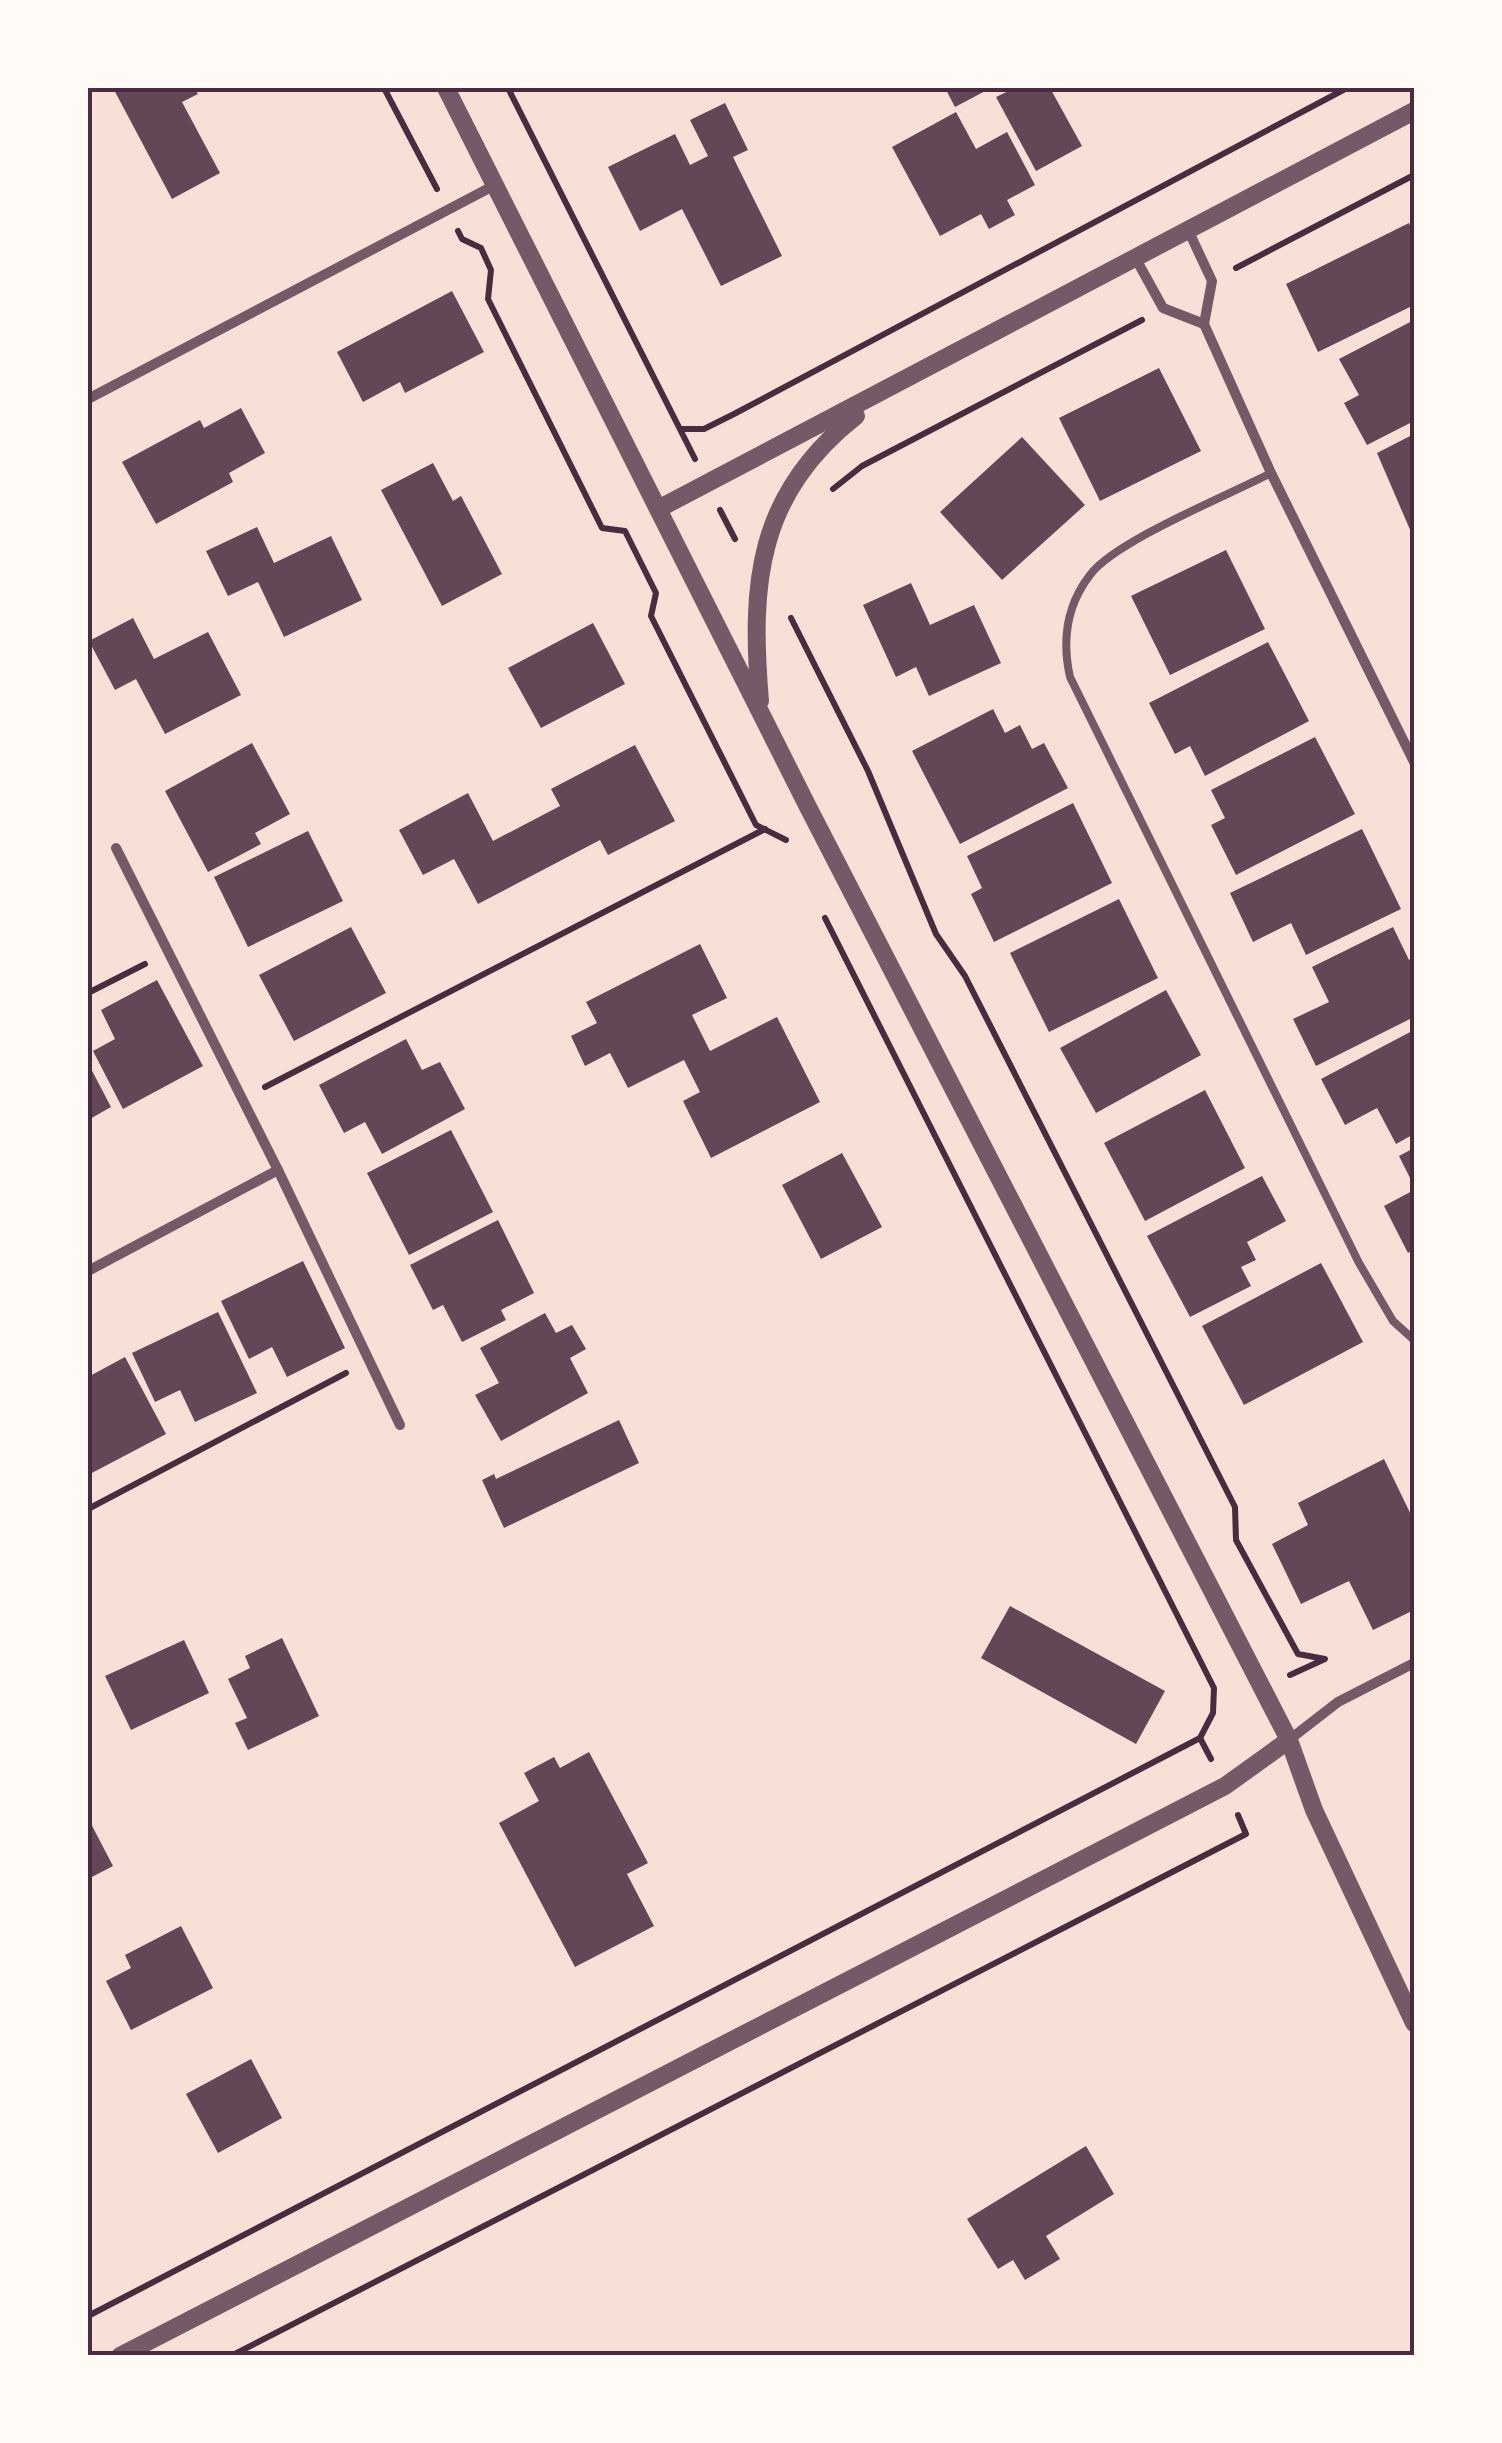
<svg xmlns="http://www.w3.org/2000/svg" width="1502" height="2443" font-family="'PT Sans Narrow',sans-serif">
<style>
.building{fill:#644757}
.lines{fill:none;stroke-linecap:round;stroke-linejoin:round}
.path{stroke:#4a2c40;stroke-width:6}
.service{stroke:#755966;stroke-width:8}
.minor{stroke:#755966;stroke-width:10}
.tertiary{stroke:#755966;stroke-width:18}
.neatline{fill:none;stroke:#4a2c40;stroke-width:4}
</style>
<rect width="100%" height="100%" fill="#f7e1d7"/>
<g class="building">
<polygon points="113,88 194,88 198,94 182,102 220,173 172,199"/>
<polygon points="945,88 991,88 955,107"/>
<polygon points="1015,88 1050,88 1082,146 1036,171 996,97"/>
<polygon points="725,103 748,150 733,157 782,256 721,286 682,209 640,231 608,167 675,134 690,165 708,156 690,120"/>
<polygon points="956,112 976,149 1007,132 1035,185 1007,200 1015,215 989,229 981,214 940,236 892,147"/>
<polygon points="1409,223 1414,236 1414,305 1318,352 1286,284"/>
<polygon points="452,291 484,352 405,393 400,382 363,402 337,352"/>
<polygon points="1414,320 1414,421 1367,445 1344,403 1359,395 1339,359"/>
<polygon points="1159,368 1201,451 1100,501 1059,418"/>
<polygon points="241,408 265,453 229,473 233,482 156,524 122,462 200,420 204,428"/>
<polygon points="1414,434 1414,539 1377,453"/>
<polygon points="1022,437 1085,505 1002,580 940,512"/>
<polygon points="433,463 453,501 461,496 502,574 442,606 381,490"/>
<polygon points="257,527 274,563 331,536 362,600 284,637 258,582 228,596 206,551"/>
<polygon points="1226,550 1265,629 1170,675 1131,596"/>
<polygon points="911,583 930,625 974,605 1001,663 929,696 916,667 896,677 863,605"/>
<polygon points="133,618 154,659 208,632 241,695 165,734 136,679 115,690 89,641"/>
<polygon points="593,623 625,684 541,728 508,668"/>
<polygon points="1268,642 1309,721 1205,776 1190,746 1175,754 1149,703"/>
<polygon points="993,709 1005,733 1020,725 1032,749 1044,743 1068,788 960,844 912,751"/>
<polygon points="1315,737 1355,814 1236,875 1211,825 1225,818 1211,790"/>
<polygon points="252,743 290,814 255,833 261,844 208,872 165,791"/>
<polygon points="635,745 675,821 608,855 600,840 478,904 454,859 423,875 399,830 468,793 493,841 560,806 551,789"/>
<polygon points="1073,803 1112,883 994,942 971,894 982,888 967,856"/>
<polygon points="1362,829 1401,909 1306,955 1291,923 1253,942 1230,893"/>
<polygon points="308,831 343,901 248,947 214,877"/>
<polygon points="1119,899 1158,978 1049,1032 1010,953"/>
<polygon points="351,927 386,993 294,1041 259,975"/>
<polygon points="1393,927 1409,960 1414,957 1414,1017 1316,1066 1293,1019 1329,1002 1312,967"/>
<polygon points="700,944 727,998 692,1015 710,1051 777,1017 820,1102 711,1158 683,1101 700,1092 684,1060 628,1088 610,1053 585,1066 571,1036 597,1023 586,1002"/>
<polygon points="157,980 203,1066 123,1109 93,1051 115,1039 101,1010"/>
<polygon points="1166,990 1201,1055 1096,1113 1060,1048"/>
<polygon points="1414,1030 1414,1134 1396,1144 1377,1108 1345,1125 1321,1079"/>
<polygon points="406,1039 422,1070 440,1062 465,1109 382,1154 365,1122 344,1133 319,1085"/>
<polygon points="88,1063 111,1107 88,1120"/>
<polygon points="1205,1090 1245,1168 1145,1221 1104,1143"/>
<polygon points="451,1130 493,1212 409,1255 367,1173"/>
<polygon points="1414,1148 1414,1186 1399,1156"/>
<polygon points="842,1153 882,1227 821,1259 782,1185"/>
<polygon points="1262,1176 1286,1221 1247,1242 1256,1260 1241,1267 1251,1286 1190,1317 1147,1236"/>
<polygon points="1414,1190 1414,1249 1408,1253 1384,1206"/>
<polygon points="498,1220 534,1293 501,1310 506,1320 462,1342 443,1305 433,1310 410,1265"/>
<polygon points="303,1261 345,1348 287,1377 272,1347 249,1359 221,1301"/>
<polygon points="1321,1263 1363,1342 1244,1405 1202,1326"/>
<polygon points="218,1312 257,1393 195,1422 180,1390 155,1402 132,1353"/>
<polygon points="545,1313 556,1333 572,1325 586,1349 570,1358 588,1393 501,1441 475,1395 499,1383 480,1348"/>
<polygon points="125,1357 166,1434 88,1475 88,1377"/>
<polygon points="619,1420 639,1463 504,1528 482,1480 494,1474 496,1479"/>
<polygon points="1384,1459 1414,1521 1414,1610 1373,1630 1349,1581 1301,1604 1272,1544 1308,1525 1298,1503"/>
<polygon points="1010,1606 1165,1691 1136,1744 981,1658"/>
<polygon points="282,1638 319,1716 248,1750 235,1723 247,1718 228,1679 250,1668 245,1656"/>
<polygon points="184,1640 209,1693 131,1730 105,1676"/>
<polygon points="589,1752 648,1863 627,1874 654,1926 575,1967 499,1823 539,1801 524,1773 554,1757 560,1768"/>
<polygon points="88,1818 113,1866 88,1879"/>
<polygon points="181,1926 213,1988 131,2030 106,1981 131,1968 125,1955"/>
<polygon points="251,2059 282,2118 218,2153 186,2094"/>
<polygon points="1086,2146 1114,2194 1046,2236 1060,2259 1025,2280 1013,2260 998,2269 967,2219"/>
</g>
<g class="lines">
<g class="path">
<polyline points="384,88 437,189"/>
<polyline points="508,88 695,459"/>
<polyline points="458,231 462,239 481,248 491,270 488,299 602,528 625,531 656,593 651,616 756,825 786,840"/>
<polyline points="1236,268 1414,175"/>
<polyline points="681,429 704,429 734,414 1347,88"/>
<polyline points="833,489 862,466 1142,320"/>
<polyline points="720,510 735,539"/>
<polyline points="791,618 868,771 936,934 965,976 1235,1507 1236,1540 1298,1654 1325,1659 1290,1675"/>
<polyline points="88,993 145,964"/>
<polyline points="265,1087 765,829"/>
<polyline points="88,1509 346,1373"/>
<polyline points="1200,1738 1211,1759"/>
<polyline points="88,2316 1200,1738 1213,1713 1214,1688 825,918"/>
<polyline points="231,2356 1246,1834 1238,1815"/>
</g>
<path class="service" d="M1271,473C1229,495 1115,541 1090,575C1066,606 1062,641 1070,677L1359,1263L1393,1321L1414,1340"/>
<g class="minor">
<polyline points="1189,232 1212,281 1204,324 1271,473 1414,762"/>
<polyline points="1136,259 1163,308 1204,324"/>
<polyline points="88,399 495,185"/>
<polyline points="116,848 278,1170 400,1425"/>
<polyline points="88,1271 278,1170"/>
<polyline points="1289,1740 1338,1702 1414,1663"/>
</g>
<g class="tertiary">
<polyline points="446,88 808,807 1289,1740 1314,1810 1414,2023"/>
<polyline points="660,508 1414,111"/>
<path d="M760,701C750,583 757,494 856,416"/>
<polyline points="120,2356 1225,1786 1289,1740"/>
</g>
</g>
<rect width="1502" height="2443" fill="none" stroke="#fffaf5" stroke-width="180"/>
<rect x="90" y="90" width="1322" height="2263" class="neatline"/>
</svg>
